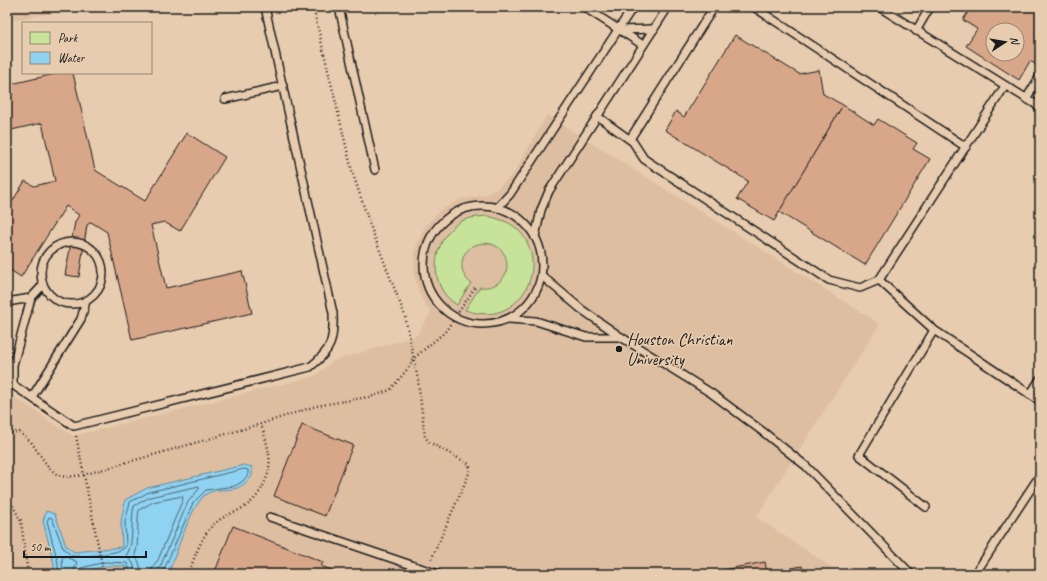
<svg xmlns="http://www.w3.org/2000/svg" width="1047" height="581" font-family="Caveat,sans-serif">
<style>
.built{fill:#debea1}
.green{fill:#c7e39a;stroke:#72805b}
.water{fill:#8fd2f1;stroke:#61899c}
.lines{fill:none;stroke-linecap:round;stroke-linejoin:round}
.shore{stroke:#4a6571;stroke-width:1}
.building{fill:#d8a78a;stroke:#1c1c1c;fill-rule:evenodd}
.service-casing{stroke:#1c1c1c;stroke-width:10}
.path{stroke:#1c1c1c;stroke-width:2.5;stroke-dasharray:1 3;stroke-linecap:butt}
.service{stroke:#e7ccaf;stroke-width:7}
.poi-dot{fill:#1c1c1c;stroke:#e7ccaf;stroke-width:1.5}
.labels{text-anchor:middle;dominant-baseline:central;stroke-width:3;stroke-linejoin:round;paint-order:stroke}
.poi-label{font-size:17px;fill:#1c1c1c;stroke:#e7ccaf;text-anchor:start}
</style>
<rect width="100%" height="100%" fill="#e7ccaf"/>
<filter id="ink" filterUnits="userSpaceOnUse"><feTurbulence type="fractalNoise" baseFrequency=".025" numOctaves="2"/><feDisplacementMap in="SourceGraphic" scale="8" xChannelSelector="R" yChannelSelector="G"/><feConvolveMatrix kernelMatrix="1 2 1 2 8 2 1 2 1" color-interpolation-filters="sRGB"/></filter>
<g filter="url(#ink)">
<g class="built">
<polygon points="7,7 85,7 7,21"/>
<polygon points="547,115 880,324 756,517 842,574 7,574 7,396 11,395 73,436 315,376 333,361 416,336 431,312 420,296 414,274 415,250 424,228 440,210 461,199 485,195 498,188 514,173"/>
</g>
<path class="green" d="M488,216C498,219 508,221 516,228C545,253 533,304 495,313C485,315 475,313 465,310L480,287C494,289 507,280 507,265C506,234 459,237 462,268C463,274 466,280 471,283L457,305C427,287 431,242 458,223C468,217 478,217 488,216Z"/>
<path class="water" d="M244,465L252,467V476C235,497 227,485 208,493C192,501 177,552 170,569L164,574H127L125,566H106L82,572L81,574H54V564L43,521L46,511L55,514L66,546L74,552L122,547L121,522L125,500L147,488Z"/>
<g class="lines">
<g class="shore">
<path d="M58,574V563L47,521L49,517L52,518L63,548L72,556C81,557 123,554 126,546L125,522L130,502L149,492L244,469L248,470V475L243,481L235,486L206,490L193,503L162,574"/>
<polyline points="63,574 62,558 64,556 77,562 73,574"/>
<polyline points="78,574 81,568 105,562 127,563 131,574"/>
<path d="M136,574L133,563L126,556C135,544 130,522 134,506L150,497L199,486V489L188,502L157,574"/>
<path d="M142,574L139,562L135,555C140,541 136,525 139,510L153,502L182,496L183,499L158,560L153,566L151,574"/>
</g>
</g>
<g class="building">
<path d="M971,7H1040V67L1030,61L1019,80L966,46L977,29L963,20ZM993,30H1017V54H993Z"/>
<polygon points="735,35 799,74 819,70 823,94 843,105 774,221 737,199 748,181 665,130 676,111 684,117"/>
<polygon points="59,73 73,73 95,170 145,201 187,133 225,157 180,231 164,222 151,225 166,288 242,271 252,313 132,340 107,232 91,222 87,225 79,277 65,275 75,222 79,215 66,206 21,277 7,268 7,210 25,181 34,186 55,181 42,123 7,131 7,85"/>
<polygon points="843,105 874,125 878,119 917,143 913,149 930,159 865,265 779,212"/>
<polygon points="302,425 353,445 325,516 274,496"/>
<polygon points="233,526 323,562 321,566 341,574 214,574"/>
<polygon points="765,562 767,573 802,566 803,574 701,574"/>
</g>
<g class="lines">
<defs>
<g id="service">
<polyline points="339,7 375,170"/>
<polyline points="584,7 643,45"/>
<polyline points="754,7 966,147"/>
<polyline points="879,7 1040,107"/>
<polyline points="619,30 654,29"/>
<polyline points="916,31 930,7"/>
<polyline points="225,99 283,86"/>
<polyline points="1026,99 1040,76"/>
<polyline points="597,116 633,142 644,159 829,280 860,288 879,280 934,330 1040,401"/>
<polyline points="630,139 714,7"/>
<circle cx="483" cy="265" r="59"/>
<polyline points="497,208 510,194 633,7"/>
<polyline points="535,237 541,210 549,191 668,7"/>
<circle cx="72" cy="273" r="31"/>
<polyline points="542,276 581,309 621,337 711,393 762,431 806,466 911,574"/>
<polyline points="879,280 1005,86"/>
<polyline points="7,302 31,298"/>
<polyline points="509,319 536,321 586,337 621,337"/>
<polyline points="13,385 13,365 31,298 43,285"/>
<path d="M7,386L13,385L74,426L310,367C332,350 334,340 333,313L265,7"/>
<polyline points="1030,395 1040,379"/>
<polyline points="32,397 81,319 86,301"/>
<polyline points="926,507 859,455 934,330"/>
<polyline points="270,517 438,574"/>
<polyline points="975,574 1040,475"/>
</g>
</defs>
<use href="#service" class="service-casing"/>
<g class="path">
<polyline points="313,7 352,171 370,225 405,316 418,380 425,437 429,442 469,464 470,469 468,476 431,560"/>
<polyline points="7,433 19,432 31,442 49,468 58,475 66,477 83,475 261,424 316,406 374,396 390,390 410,366 414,358 445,332 476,286"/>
<polyline points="76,436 104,574"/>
<polyline points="7,495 21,521 28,574"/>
<polyline points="7,512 14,508"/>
<path d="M188,574C195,557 202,532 218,521C227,514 240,511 250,503C255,499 260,492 263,486C275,463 268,448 261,424"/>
</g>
<use href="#service" class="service"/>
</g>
</g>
<circle class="poi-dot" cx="619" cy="349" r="4"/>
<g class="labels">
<g class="poi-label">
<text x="627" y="339">Houston Christian<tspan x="627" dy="20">University</tspan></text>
</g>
</g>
<rect width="1047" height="581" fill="none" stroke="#e7ccaf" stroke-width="24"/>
<rect x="12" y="12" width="1023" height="557" fill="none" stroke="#1c1c1c" stroke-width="1.5" filter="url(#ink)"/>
<rect x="22" y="22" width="130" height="52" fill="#e7ccaf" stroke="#968674"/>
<rect x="30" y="32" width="20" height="12" fill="#c7e39a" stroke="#968674"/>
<text x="58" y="42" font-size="12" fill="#1c1c1c">Park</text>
<rect x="30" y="52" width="20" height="12" fill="#8fd2f1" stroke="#968674"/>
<text x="58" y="62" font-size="12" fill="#1c1c1c">Water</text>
<g transform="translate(1005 42) rotate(78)"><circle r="19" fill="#e7ccaf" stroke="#968674"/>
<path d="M0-3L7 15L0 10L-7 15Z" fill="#1c1c1c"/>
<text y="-6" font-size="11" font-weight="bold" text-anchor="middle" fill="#1c1c1c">N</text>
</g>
<path d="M24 551v6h122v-6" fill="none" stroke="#1c1c1c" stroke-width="2"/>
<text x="30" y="551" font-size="12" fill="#1c1c1c" stroke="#e7ccaf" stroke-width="3" paint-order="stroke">50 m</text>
</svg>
